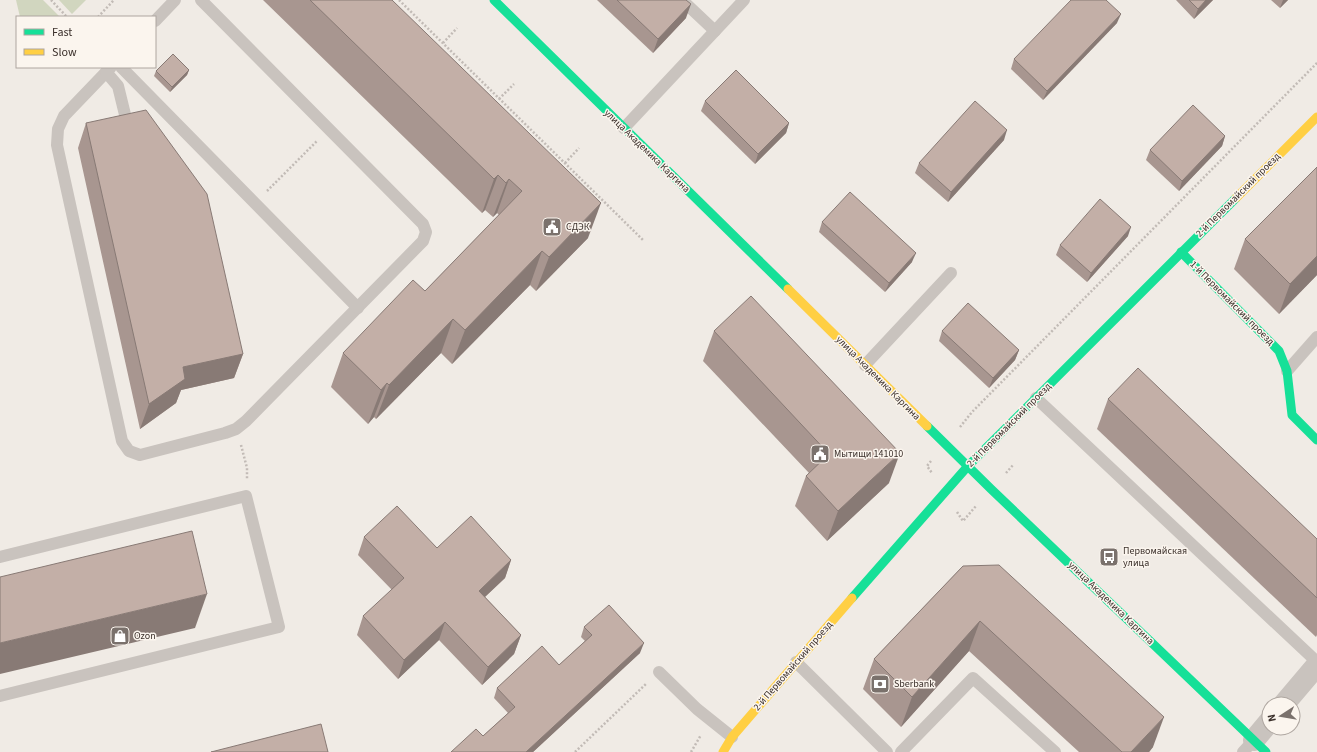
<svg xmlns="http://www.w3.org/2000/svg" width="1317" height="752" font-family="'Source Sans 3',sans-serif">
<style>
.green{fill:#d1d6bf}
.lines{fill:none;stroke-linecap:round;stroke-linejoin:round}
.path{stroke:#c2bbb6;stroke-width:2.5;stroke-dasharray:2 2;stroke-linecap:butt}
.lane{stroke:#c9c3be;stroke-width:12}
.street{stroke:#c9c3be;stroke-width:22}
.fast{stroke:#16e098;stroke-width:9}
.slow{stroke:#ffcf43;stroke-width:9}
.wall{fill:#a89690}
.shaded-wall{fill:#887a75}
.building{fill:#c3afa7;stroke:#887a75}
.labels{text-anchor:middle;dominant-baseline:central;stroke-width:3;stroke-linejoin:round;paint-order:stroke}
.street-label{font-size:10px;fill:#3b302b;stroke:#fbf5ee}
.poi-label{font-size:10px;fill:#3b302b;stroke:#fbf5ee;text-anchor:start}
</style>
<rect width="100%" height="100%" fill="#f0ebe5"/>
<g class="green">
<polygon points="16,0 43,0 60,17 20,17"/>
<polygon points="59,0 86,0 72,14"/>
</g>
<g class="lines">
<g class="path">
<polyline points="51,0 67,17"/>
<polyline points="399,0 643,240"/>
<polyline points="98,17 114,0"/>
<polyline points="443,43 457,28"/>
<polyline points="499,99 514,84"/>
<polyline points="565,163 579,148"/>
<polyline points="267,191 317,141"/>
<polyline points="960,427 972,412 1317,63"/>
<polyline points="241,445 247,468 247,479"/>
<polyline points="931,461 927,466 932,473"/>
<polyline points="1006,473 1013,465"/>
<polyline points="957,512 963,521 976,506"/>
<polyline points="575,752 647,683"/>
<polyline points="691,752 701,735"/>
</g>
<g class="lane">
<polyline points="682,0 715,31"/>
<polyline points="155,21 175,0"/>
<polyline points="111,67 64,116 58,129 57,145 122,441 129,451 140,455 225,433 236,429 246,421 423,241 426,232 423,224 201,0"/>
<polyline points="121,67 358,308"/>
<polyline points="106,72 118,86 129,131"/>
<polyline points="624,128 744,0"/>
<polyline points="865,365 951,273"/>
<polyline points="1287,371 1317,337"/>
<polyline points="1036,398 1317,662"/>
<polyline points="0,557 246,496 279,627 0,696"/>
<polyline points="796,662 887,752"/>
<polyline points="659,672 697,709 732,737"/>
<polyline points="901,752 973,678 1055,752"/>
<polyline points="1243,752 1254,740"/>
</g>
<g class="street">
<polyline points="1284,704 1317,665"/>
<polyline points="1254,740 1269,722"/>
</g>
<g class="fast">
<polyline points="494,0 788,289"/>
<polyline points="1181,252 1279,351 1287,371 1292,415 1317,440"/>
<polyline points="927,426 991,489 1266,752"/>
<polyline points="852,598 968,466 1236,198"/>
</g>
<g class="slow">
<polyline points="1236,198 1317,117"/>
<polyline points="788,289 927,426"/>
<polyline points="723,752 732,737 852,598"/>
</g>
</g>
<g class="wall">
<polygon points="263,0 392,0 588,238 536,291 530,285 452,364 441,353 376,419 374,417 368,424 331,387 343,353 425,291 499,215 497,213 493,217 485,210 482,213"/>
<polygon points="597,0 686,0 686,18 653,53"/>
<polygon points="1176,0 1213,0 1194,19"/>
<polygon points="1271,0 1288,0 1280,8"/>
<polygon points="1117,23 1043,100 1011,69 1014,59"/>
<polygon points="189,70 187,75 170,92 154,76 156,71"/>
<polygon points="705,101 789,123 786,133 755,164 701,111"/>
<polygon points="86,123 243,354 234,378 181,390 176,403 140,429 78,148"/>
<polygon points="1225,136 1222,146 1179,191 1146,160 1150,150"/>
<polygon points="1004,140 948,202 915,173 919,163"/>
<polygon points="1317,167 1317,275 1279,314 1234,269 1245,239"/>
<polygon points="822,222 912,262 885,292 819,232"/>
<polygon points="1128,236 1087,282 1056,255 1060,245"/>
<polygon points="714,331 889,483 827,541 795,506 806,476 809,473 703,361"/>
<polygon points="942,331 1019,350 1015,360 989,388 939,341"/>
<polygon points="1108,399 1317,539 1317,635 1316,637 1097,429"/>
<polygon points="364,537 437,548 511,560 505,578 485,597 521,635 514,654 482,685 439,640 398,679 357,635 363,616 392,590 358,555"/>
<polygon points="963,566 1153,747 1149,752 1079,752 969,651 901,727 863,689 874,659"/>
<polygon points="584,627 640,653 533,752 451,752 483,736 508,713 494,698 497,688 559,665 585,641 581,637"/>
</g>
<g class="shaded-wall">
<polygon points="1206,0 1213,0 1194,19 1198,9"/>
<polygon points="1283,0 1288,0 1280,8"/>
<polygon points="691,4 686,18 653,53 658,39"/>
<polygon points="1121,14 1117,23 1043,100 1047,91"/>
<polygon points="189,70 187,75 170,92 172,87"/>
<polygon points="789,123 786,133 755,164 758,154"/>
<polygon points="1007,130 1004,140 948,202 951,192"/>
<polygon points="1225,136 1222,146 1179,191 1182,181"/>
<polygon points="498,175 485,210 482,213 494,179"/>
<polygon points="509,179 497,213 493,217 506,183"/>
<polygon points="601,203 588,238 536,291 549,257"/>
<polygon points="1131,227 1128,236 1087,282 1091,273"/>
<polygon points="542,251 530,285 452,364 465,330"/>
<polygon points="916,253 912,262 885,292 889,283"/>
<polygon points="1317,256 1317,275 1279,314 1290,284"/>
<polygon points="453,319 441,353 376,419 389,385"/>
<polygon points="1019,350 1015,360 989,388 993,378"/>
<polygon points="243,354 234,378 181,390 176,403 140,429 149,404 183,367"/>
<polygon points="387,383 374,417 368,424 381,390"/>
<polygon points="900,453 889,483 827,541 838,511"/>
<polygon points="511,560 505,578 472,609 479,591"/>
<polygon points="207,594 195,628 0,674 0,643"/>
<polygon points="980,621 969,651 901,727 912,697"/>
<polygon points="445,622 439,640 398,679 404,660"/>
<polygon points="521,635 514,654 482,685 488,667"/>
<polygon points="644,643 640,653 533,752 526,752"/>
<polygon points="1164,717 1153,747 1149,752 1131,752"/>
</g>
<g class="building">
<polygon points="310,0 392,0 601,203 549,257 542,251 465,330 453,319 389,385 387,383 381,390 343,353 413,280 425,291 522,191 509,179 506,183 498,175 494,179"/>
<polygon points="617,0 686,0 691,4 658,39"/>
<polygon points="1071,0 1106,0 1121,14 1047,91 1014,59"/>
<polygon points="1189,0 1206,0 1198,9"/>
<polygon points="173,54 189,70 172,87 156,71"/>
<polygon points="736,70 789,123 758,154 705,101"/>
<polygon points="975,101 1007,130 951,192 919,163"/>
<polygon points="1193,105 1225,136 1182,181 1150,150"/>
<polygon points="146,110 207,194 243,354 183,367 185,379 149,404 86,123"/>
<polygon points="1317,167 1317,256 1290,284 1245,239"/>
<polygon points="850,192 916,253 889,283 822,222"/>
<polygon points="1100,199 1131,227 1091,273 1060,245"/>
<polygon points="751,296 900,453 838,511 806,476 829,454 714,331"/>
<polygon points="968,303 1019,350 993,378 942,331"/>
<polygon points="1138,368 1317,539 1317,598 1108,399"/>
<polygon points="397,506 437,548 471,516 511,560 479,591 521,635 488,667 445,622 404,660 363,616 404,578 364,537"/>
<polygon points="192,531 207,594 0,643 0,577"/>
<polygon points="999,565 1164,717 1131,752 1122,752 980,621 912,697 874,659 963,566"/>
<polygon points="609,605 644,643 526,752 451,752 476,729 483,736 515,707 497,688 542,646 559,665 592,635 584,627"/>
<polygon points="321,724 328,752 211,752"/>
</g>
<defs>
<symbol id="civic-square" viewBox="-11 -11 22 22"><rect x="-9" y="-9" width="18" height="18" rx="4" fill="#7a716c" stroke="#fbf5ee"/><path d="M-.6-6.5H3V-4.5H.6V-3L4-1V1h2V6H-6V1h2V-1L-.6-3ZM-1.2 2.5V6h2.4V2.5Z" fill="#fff"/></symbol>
<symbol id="bus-square" viewBox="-11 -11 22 22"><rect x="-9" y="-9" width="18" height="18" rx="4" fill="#7a716c" stroke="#fbf5ee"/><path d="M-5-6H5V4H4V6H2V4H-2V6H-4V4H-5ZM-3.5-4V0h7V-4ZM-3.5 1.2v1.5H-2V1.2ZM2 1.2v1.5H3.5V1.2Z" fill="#fff"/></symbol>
<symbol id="shop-square" viewBox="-11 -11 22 22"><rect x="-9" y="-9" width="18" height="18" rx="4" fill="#7a716c" stroke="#fbf5ee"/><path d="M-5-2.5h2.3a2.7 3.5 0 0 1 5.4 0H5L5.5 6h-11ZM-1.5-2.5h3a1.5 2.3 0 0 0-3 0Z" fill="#fff"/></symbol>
<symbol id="bank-square" viewBox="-11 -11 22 22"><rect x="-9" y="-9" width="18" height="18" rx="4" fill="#7a716c" stroke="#fbf5ee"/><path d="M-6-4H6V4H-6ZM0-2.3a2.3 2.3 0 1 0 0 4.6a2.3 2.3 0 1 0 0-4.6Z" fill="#fff"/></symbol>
</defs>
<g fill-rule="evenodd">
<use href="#civic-square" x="541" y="216" width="22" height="22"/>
<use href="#civic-square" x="809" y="443" width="22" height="22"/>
<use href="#bus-square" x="1098" y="546" width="22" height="22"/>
<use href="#shop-square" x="109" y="625" width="22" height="22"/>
<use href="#bank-square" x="869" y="673" width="22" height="22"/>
</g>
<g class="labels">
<g class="street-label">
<text transform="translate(647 151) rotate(44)">улица Академика Каргина</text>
<text transform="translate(1238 195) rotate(-45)">2-й Первомайский проезд</text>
<text transform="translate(1232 303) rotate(45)">1-й Первомайский проезд</text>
<text transform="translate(878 378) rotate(45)">улица Академика Каргина</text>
<text transform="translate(1009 425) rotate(-45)">2-й Первомайский проезд</text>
<text transform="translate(1111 603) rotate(44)">улица Академика Каргина</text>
<text transform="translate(793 666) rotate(-49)">2-й Первомайский проезд</text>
</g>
<g class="poi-label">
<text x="566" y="227">СДЭК</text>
<text x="834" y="454">Мытищи 141010</text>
<text x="1123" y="551">Первомайская<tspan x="1123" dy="12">улица</tspan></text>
<text x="134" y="636">Ozon</text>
<text x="894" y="684">Sberbank</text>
</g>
</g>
<rect x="16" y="16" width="140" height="52" fill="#fbf5ee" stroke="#aea6a0"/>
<rect x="24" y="29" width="20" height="6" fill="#16e098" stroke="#aea6a0"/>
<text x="52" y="36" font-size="12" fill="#3b302b">Fast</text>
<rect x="24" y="49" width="20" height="6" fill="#ffcf43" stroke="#aea6a0"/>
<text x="52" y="56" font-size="12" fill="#3b302b">Slow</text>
<g transform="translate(1281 716) rotate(258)"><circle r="19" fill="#fbf5ee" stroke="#aea6a0"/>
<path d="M0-3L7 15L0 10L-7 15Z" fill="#7a716c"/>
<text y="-6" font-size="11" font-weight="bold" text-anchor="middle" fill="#3b302b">N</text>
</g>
</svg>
